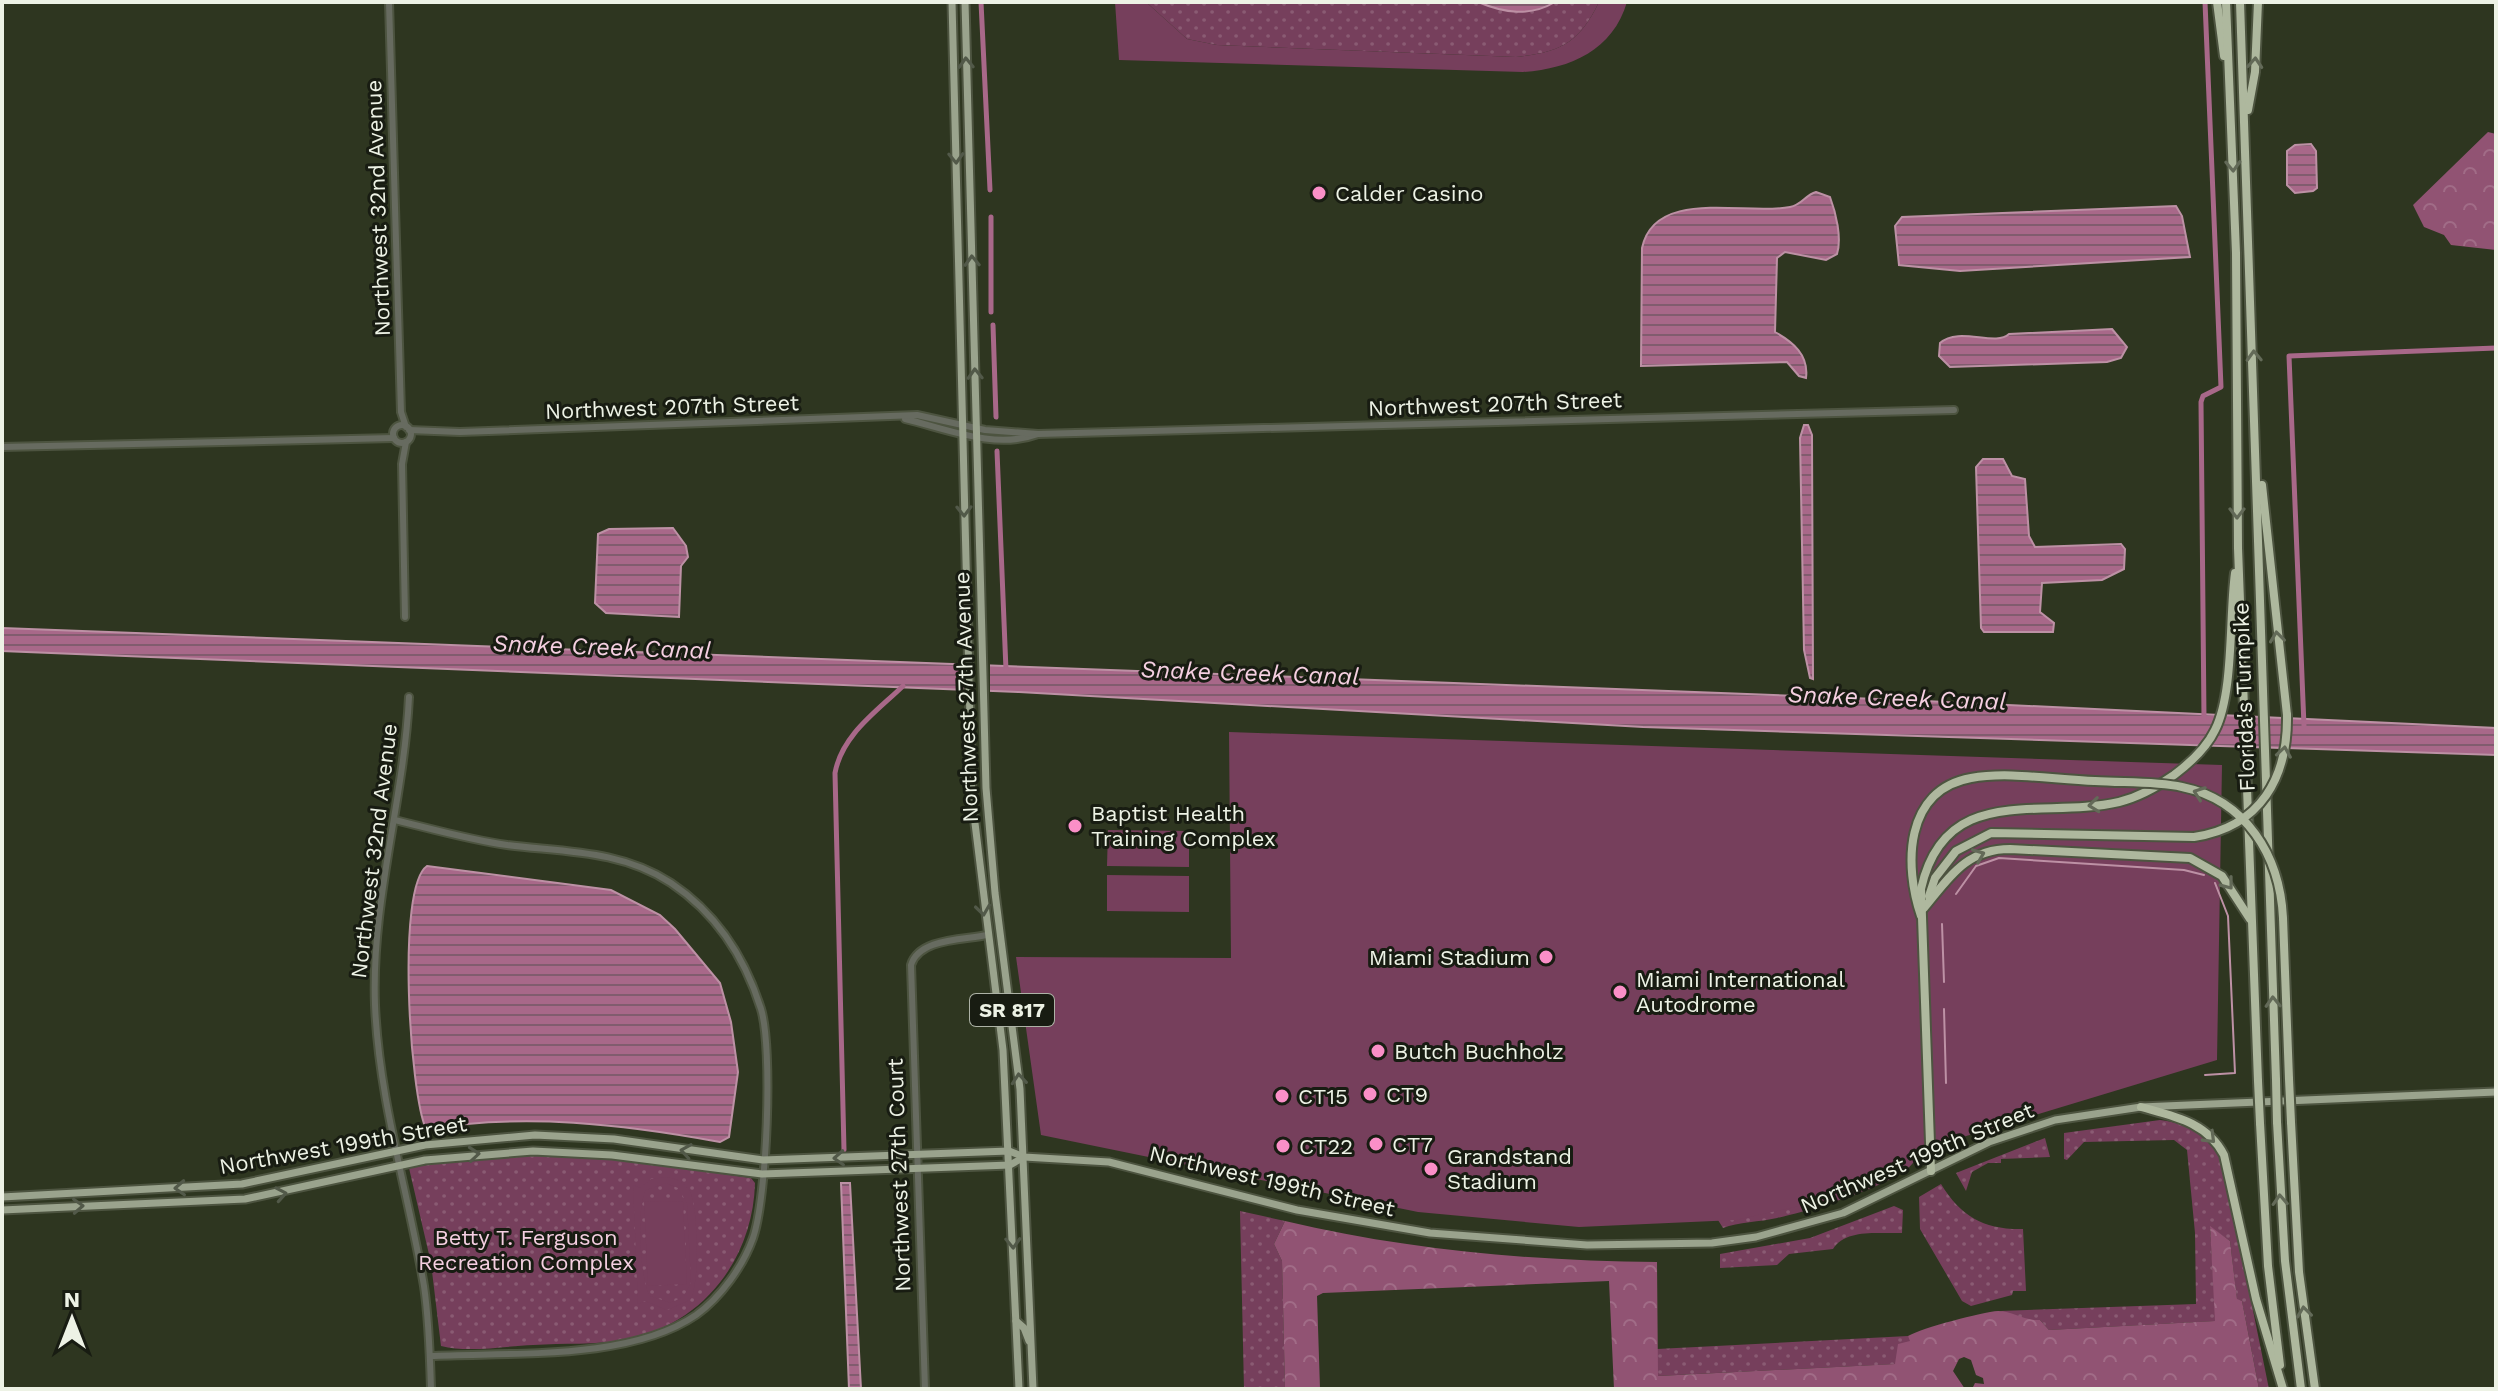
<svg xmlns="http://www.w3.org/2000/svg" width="2498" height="1391" font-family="'Work Sans',sans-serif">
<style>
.grass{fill:url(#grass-dots)}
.forest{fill:url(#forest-crowns)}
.pitch{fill:#763f5c;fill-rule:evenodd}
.water{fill:url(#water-rules);stroke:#bd91a5;stroke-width:2}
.pier{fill:#2e3620}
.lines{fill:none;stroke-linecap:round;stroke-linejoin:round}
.stream{stroke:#bd91a5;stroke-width:2}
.canal{stroke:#a86889;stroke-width:5}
.tertiary-casing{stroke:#4d5440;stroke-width:10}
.primary-casing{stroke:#4d5440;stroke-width:11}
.motorway-casing{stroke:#4d5440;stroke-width:12}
.tertiary{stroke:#676b60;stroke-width:6}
.primary{stroke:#9aa38d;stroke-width:7}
.motorway{stroke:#aeb89e;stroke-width:8}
.motorway-bridge-casing{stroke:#4d5440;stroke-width:12;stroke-linecap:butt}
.motorway-bridge{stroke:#aeb89e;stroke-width:8}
.oneway{stroke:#525949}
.oneway2{stroke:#636a58}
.poi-dot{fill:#fa8fc7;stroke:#181c12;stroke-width:3}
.labels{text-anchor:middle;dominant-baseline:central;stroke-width:6;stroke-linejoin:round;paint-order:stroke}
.shield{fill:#181c12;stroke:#adb2a6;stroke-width:2}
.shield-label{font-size:20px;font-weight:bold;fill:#edf2e5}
.poi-label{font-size:22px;fill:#edf2e5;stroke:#181c12;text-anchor:start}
.street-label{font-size:22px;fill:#edf2e5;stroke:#181c12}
.park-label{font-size:22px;fill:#f5cfe1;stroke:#181c12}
.water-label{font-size:24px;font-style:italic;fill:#f5cfe1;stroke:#181c12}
</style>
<defs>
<pattern id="grass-dots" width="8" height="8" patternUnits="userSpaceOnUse" patternTransform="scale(2)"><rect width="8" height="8" fill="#763f5c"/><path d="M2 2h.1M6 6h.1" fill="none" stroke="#8a5b73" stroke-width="1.8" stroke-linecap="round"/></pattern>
<pattern id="forest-crowns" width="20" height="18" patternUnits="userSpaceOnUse" patternTransform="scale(2)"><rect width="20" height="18" fill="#915373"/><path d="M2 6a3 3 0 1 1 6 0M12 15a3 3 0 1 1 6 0" fill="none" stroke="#a16c87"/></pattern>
<pattern id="water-rules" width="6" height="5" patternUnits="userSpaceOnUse" patternTransform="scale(2)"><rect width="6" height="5" fill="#a86889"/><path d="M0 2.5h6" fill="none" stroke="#815c6e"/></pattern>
</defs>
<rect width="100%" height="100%" fill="#2e3620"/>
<g class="grass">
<path d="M1146,2H1599C1579,43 1561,52 1516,57L1217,45L1187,39Z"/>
<path d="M2160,1120C2190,1124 2210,1134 2223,1163L2269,1389H2259L2242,1301L2237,1300L2230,1241L2210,1227L2216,1321L2049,1330L2040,1320L2026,1321L2000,1311L2196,1304L2195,1233L2187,1150L2174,1140L2084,1142L2067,1160L2064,1159V1133Z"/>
<polygon points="2045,1138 2050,1157 2001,1159 2001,1163 1988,1163 1972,1172 1966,1191 1956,1173"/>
<path d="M522,1155L632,1161L751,1178L755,1183C753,1260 702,1325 625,1340C596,1345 563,1343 533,1345C505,1346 469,1353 441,1346L431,1263L409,1168L455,1160Z"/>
<path d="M1916,1157C1912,1181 1802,1213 1777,1218C1760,1222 1738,1222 1723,1228L1718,1220Z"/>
<path d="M1941,1184C1961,1217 1985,1230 2023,1229L2026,1291H2013L2012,1295L1971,1306L1962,1301L1920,1229L1919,1197Z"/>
<path d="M1894,1206L1903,1210L1902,1233C1880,1234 1846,1228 1833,1249L1789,1254L1777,1265L1720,1268V1254L1810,1238Z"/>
<polygon points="1240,1211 1285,1221 1274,1244 1282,1261 1285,1389 1244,1389"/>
<polygon points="1908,1336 1911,1340 1896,1364 1657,1376 1657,1349"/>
</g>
<g class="forest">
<polygon points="2488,132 2496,134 2496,250 2451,245 2444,235 2424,227 2413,205"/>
<path d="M1285,1221C1408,1250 1531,1261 1657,1262L1658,1376L1895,1364L1898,1344L1910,1341L1908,1336C1922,1328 1982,1312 1998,1311C2013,1311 2024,1321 2040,1320L2049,1330L2215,1321L2210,1226L2230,1241L2237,1299L2242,1301L2259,1389H1972L1975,1383L1984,1384L1983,1378L1976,1375L1971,1360L1964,1357L1959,1359L1953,1371L1965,1389H1614L1609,1281L1323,1293L1317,1296L1320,1389H1285L1282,1261L1274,1244Z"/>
</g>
<g class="pitch">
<path d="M1115,2H1146L1187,39L1217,45L1516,57C1561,52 1579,43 1599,2H1627C1613,50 1570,69 1523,72L1119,60Z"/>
<polygon points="1229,732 2222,765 2217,1060 1953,1140 1840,1197 1736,1220 1579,1227 1418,1212 1041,1135 1016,957 1231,958"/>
<polygon points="1108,830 1189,831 1189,867 1107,866"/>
<polygon points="1107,875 1189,876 1189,912 1107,911"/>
<path d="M667,1177C678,1179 687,1184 691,1194C698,1212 700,1285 690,1300L667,1310L645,1301L638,1304L633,1185L640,1188L651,1179ZM666,1183L678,1188L687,1203L691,1282L684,1296L671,1303L650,1296C640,1281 636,1206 646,1190Z"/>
<polygon points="683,1201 687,1284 648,1286 644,1202"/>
</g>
<g class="water">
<path d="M1478,2H1555C1530,17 1504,13 1478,2Z"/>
<polygon points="2311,144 2316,151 2317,188 2313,191 2295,193 2287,185 2287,151 2295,145"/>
<path d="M1816,192L1830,197C1836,213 1842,238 1837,254L1826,260L1785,252L1777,258L1775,332C1793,342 1809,355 1806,378L1799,376L1787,362L1641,366L1642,248C1655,187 1747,216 1790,207C1802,205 1805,195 1816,192Z"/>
<polygon points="2176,206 2182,216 2190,257 1960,271 1899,265 1895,226 1902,217"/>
<path d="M2112,329L2127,347L2121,358L2107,362L1950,367L1939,356L1940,343C1959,326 1995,347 2009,334Z"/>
<polygon points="1804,425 1808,425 1812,435 1813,679 1810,678 1804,650 1800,438"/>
<polygon points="1983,459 2003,459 2012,476 2025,479 2029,536 2035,547 2121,544 2125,549 2124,569 2102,580 2042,583 2040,612 2054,623 2053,632 1984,632 1981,628 1976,467"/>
<polygon points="673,528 686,546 688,557 681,566 679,617 606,613 595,603 598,534 609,529"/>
<polygon points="2,628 1904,700 2496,728 2496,755 1643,727 1019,692 2,651"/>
<path d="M427,866L611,890L660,915L675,929L720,983L731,1022L738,1072L729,1137L720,1142C622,1124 525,1113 426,1129C410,1094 396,887 427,866Z"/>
<polygon points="841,1183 850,1183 861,1389 849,1389"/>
</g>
<polygon class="pier" points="963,661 990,661 990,695 964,694"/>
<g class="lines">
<g class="stream">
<polyline points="1956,894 1976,866 1999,858 2184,870 2204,875"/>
<polyline points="1942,924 1944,982"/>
<polyline points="1944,1009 1946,1083"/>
<polyline points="2205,1075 2235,1073 2228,916 2215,883"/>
</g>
<g class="canal">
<polyline points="981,2 990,190"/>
<polyline points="991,312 991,217"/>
<polyline points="993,325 996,417"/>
<polyline points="997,451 1006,670"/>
<polyline points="2204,719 2201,402 2203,396 2221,387 2205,2"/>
<polyline points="2304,726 2289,356 2496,348"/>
<path d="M844,1150L835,773C842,735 876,712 903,686"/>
</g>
<defs>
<g id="tertiary">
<polyline points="389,2 401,412 406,427"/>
<path d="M905,419C947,429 995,450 1038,434"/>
<circle cx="402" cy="434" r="9"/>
<polyline points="409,430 460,432 917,415 985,430 1038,434 1954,410"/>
<polyline points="2,447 394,438"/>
<polyline points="405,617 402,464 406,442"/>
<path d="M409,697C404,800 371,901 375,1005C379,1101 408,1191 424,1286C429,1320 430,1355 431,1389"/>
<path d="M395,820C432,829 470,840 507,845C564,852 621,850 671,883C716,913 745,958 761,1009C773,1048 767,1198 753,1238C743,1266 721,1297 696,1315C629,1361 510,1352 430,1356"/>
<path d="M925,1389L911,965C919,938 964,940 987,935"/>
</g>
<g id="primary">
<polyline points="952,2 972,799 1003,1050 1019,1389"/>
<polyline points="965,2 986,788 995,893 1020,1089 1033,1389"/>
<polyline points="2,1197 242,1184 425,1145 535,1135 614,1139 763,1160 1009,1151 1024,1157 1109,1162 1297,1210 1430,1233 1587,1245 1712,1243 1756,1237 1843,1213 1989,1142 2055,1120 2141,1107 2496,1092"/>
<polyline points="2,1210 245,1199 425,1160 533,1151 612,1155 762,1174 1010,1165 1024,1157"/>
<polyline points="1016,1321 1024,1328 1029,1341"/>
</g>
<g id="motorway">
<polyline points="2217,2 2224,56"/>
<polyline points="2226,2 2236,253 2238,548 2258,1081"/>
<polyline points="2240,2 2276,1080"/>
<polyline points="2248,110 2255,72 2258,2"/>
<polyline points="2262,485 2287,715"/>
<polyline points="1929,896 1935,878 1956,851 1991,833 2194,837"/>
<path d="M1924,908C1949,878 1966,849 2010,849L2190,858L2222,876L2250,919"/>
<path d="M1921,916C1904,866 1904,790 1971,778C2009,771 2056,780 2095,781"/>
<polyline points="2283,918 2289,1079"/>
<path d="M2141,1107C2173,1116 2207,1122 2224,1155L2256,1299L2283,1389"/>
<polyline points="2277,1122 2285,1261 2301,1389"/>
<polyline points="2291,1122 2299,1272 2315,1389"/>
<polyline points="2260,1123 2268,1266 2280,1365"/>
<path d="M1931,1171L1921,889C1945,781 2042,820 2119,802C2139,797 2157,787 2174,775C2190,763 2206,749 2215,730C2234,692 2229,618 2235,573"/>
</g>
</defs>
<use href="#tertiary" class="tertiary-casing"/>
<use href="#primary" class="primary-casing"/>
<use href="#motorway" class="motorway-casing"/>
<use href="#tertiary" class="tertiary"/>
<use href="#primary" class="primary"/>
<use href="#motorway" class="motorway"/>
<defs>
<g id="motorway-bridge">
<path d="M2095,781C2124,783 2154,781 2182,787C2246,800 2280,856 2283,918"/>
<path d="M2194,837C2261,827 2288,777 2287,715"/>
<polyline points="2289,1079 2291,1122"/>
<polyline points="2276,1080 2277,1122"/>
<polyline points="2258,1081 2260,1123"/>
</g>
</defs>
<use href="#motorway-bridge" class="motorway-bridge-casing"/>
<use href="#motorway-bridge" class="motorway-bridge"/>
</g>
<defs><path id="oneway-chevron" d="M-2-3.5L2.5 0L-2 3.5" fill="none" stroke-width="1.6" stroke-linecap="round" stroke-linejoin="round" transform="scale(2)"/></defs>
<g class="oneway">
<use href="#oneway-chevron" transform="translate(966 63) rotate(-92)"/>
<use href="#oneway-chevron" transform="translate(956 158) rotate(88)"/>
<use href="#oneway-chevron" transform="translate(972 261) rotate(-92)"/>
<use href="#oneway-chevron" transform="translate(975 374) rotate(-92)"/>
<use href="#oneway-chevron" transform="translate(964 511) rotate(89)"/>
<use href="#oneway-chevron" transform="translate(983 910) rotate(82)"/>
<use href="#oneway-chevron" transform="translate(1019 1079) rotate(-95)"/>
<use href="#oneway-chevron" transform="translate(686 1151) rotate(-171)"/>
<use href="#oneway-chevron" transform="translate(474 1154) rotate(-5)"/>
<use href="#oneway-chevron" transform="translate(839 1158) rotate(177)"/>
<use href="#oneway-chevron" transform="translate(180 1188) rotate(177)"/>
<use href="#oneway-chevron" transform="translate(281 1194) rotate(-10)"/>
<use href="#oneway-chevron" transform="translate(78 1206) rotate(-3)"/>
<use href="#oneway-chevron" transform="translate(1013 1243) rotate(88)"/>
</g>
<g class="oneway2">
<use href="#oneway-chevron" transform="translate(2255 63) rotate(-86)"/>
<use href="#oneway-chevron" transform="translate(2233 166) rotate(88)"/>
<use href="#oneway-chevron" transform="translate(2254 356) rotate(-92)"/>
<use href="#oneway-chevron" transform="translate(2237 513) rotate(90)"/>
<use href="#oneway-chevron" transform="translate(2277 637) rotate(-97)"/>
<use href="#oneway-chevron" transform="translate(2284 752) rotate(-81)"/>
<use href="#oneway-chevron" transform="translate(2199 793) rotate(-160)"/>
<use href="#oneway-chevron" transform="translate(2094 805) rotate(174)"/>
<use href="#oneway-chevron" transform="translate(1979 855) rotate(-22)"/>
<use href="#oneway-chevron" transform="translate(2228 884) rotate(52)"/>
<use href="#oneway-chevron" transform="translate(2273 1002) rotate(-92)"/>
<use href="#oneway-chevron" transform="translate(2210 1138) rotate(45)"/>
<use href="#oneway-chevron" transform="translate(2280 1200) rotate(-93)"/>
<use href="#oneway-chevron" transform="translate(2304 1312) rotate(-97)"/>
</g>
<g class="poi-dot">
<circle cx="1319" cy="193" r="8"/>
<circle cx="1075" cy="826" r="8"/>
<circle cx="1546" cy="957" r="8"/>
<circle cx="1620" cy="992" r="8"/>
<circle cx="1378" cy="1051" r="8"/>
<circle cx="1370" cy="1094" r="8"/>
<circle cx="1282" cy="1096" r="8"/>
<circle cx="1376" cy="1144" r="8"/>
<circle cx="1283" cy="1146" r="8"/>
<circle cx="1431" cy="1169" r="8"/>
</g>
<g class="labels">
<rect class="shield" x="970" y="994" width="84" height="32" rx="6"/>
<g class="shield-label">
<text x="1012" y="1010">SR 817</text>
</g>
<g class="poi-label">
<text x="1335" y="193">Calder Casino</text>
<text x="1091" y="813">Baptist Health<tspan x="1091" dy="25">Training Complex</tspan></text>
<text x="1530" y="957" text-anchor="end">Miami Stadium</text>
<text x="1636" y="979">Miami International<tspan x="1636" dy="25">Autodrome</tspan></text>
<text x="1394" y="1051">Butch Buchholz</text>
<text x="1386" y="1094">CT9</text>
<text x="1298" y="1096">CT15</text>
<text x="1392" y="1144">CT7</text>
<text x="1299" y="1146">CT22</text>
<text x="1447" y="1156">Grandstand<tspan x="1447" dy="25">Stadium</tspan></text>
</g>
<g class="street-label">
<text transform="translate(378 208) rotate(-92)">Northwest 32nd Avenue</text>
<text transform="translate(1495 404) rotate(-2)">Northwest 207th Street</text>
<text transform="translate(672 407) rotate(-2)">Northwest 207th Street</text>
<text transform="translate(966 697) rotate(-92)">Northwest 27th Avenue</text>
<text transform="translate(2244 697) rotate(-92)">Florida's Turnpike</text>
<text transform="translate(374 851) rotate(-83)">Northwest 32nd Avenue</text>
<text transform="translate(343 1145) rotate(-10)">Northwest 199th Street</text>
<text transform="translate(1917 1158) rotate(-23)">Northwest 199th Street</text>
<text transform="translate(899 1175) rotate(-92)">Northwest 27th Court</text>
<text transform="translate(1272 1181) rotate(13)">Northwest 199th Street</text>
</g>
<g class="park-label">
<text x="526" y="1237">Betty T. Ferguson<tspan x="526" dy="25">Recreation Complex</tspan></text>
</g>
<g class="water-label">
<text transform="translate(602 647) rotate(2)">Snake Creek Canal</text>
<text transform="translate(1250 673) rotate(2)">Snake Creek Canal</text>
<text transform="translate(1897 698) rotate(2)">Snake Creek Canal</text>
</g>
</g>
<rect width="2498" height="1391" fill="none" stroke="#edf2e5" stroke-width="8"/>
<g transform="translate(72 1319)" stroke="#181c12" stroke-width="6" paint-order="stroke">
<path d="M0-6L14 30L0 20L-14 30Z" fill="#edf2e5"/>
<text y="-12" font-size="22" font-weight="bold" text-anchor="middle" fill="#edf2e5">N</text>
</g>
</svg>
